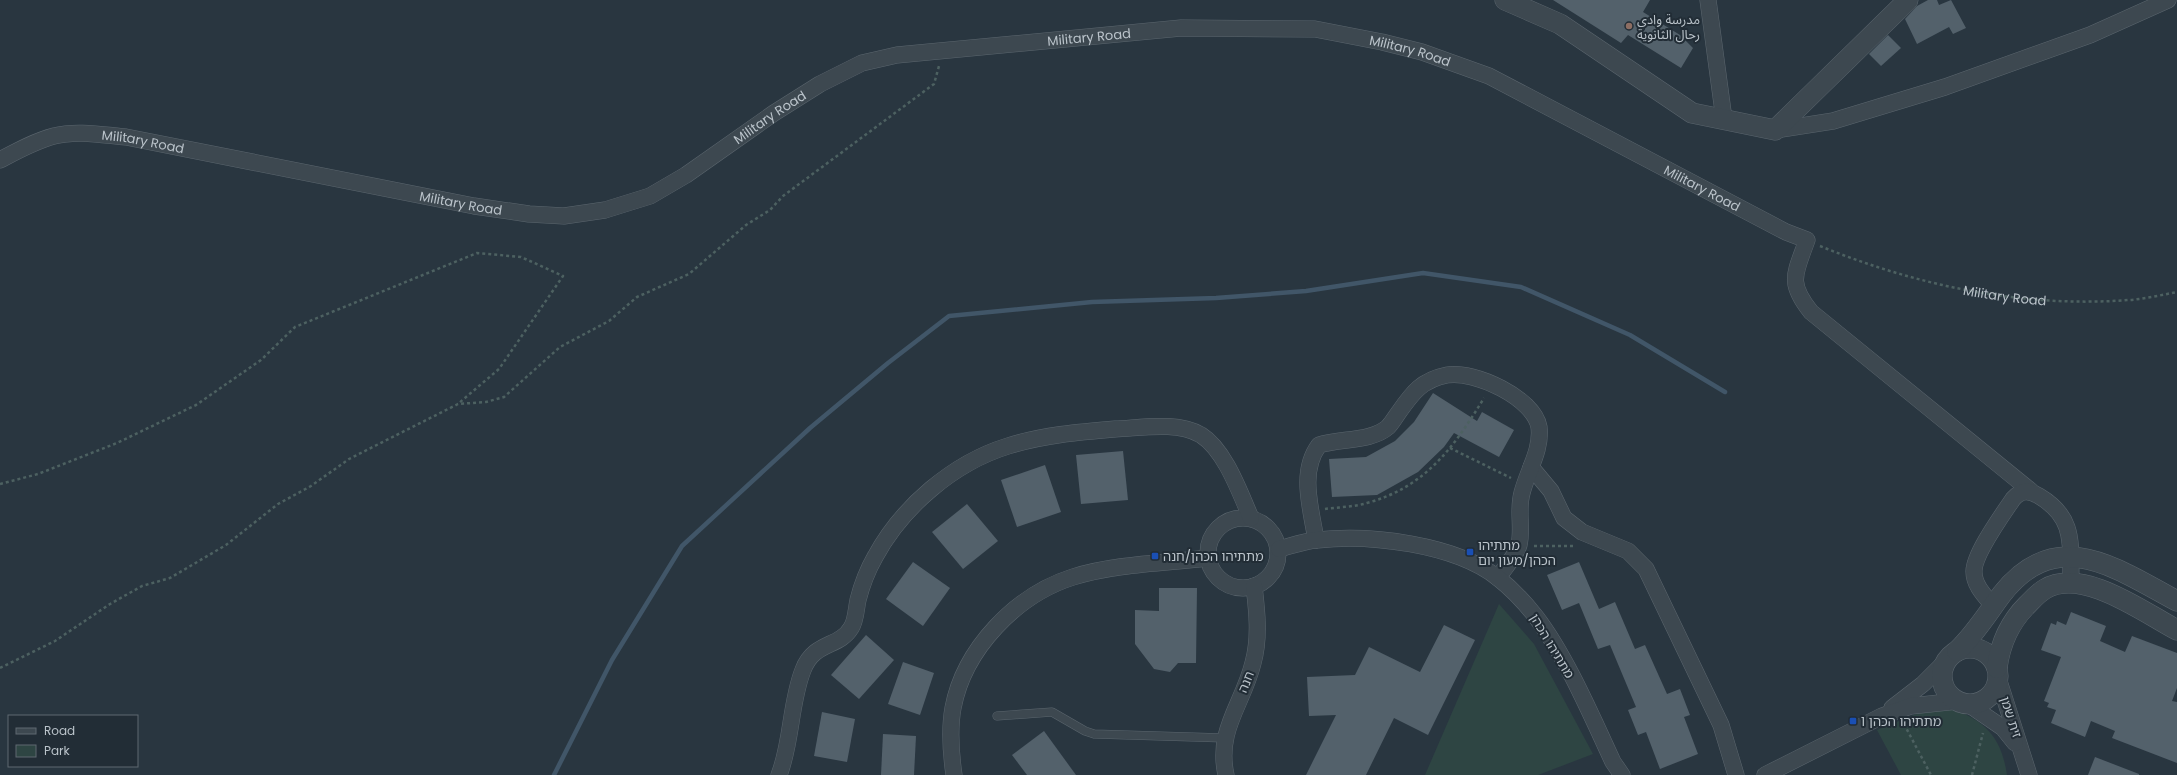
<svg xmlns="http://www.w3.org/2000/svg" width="2177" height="775" font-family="Poppins,'Noto Sans Arabic','Noto Sans Hebrew',sans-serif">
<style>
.green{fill:#2e4543}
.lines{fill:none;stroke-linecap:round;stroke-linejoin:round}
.stream{stroke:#415668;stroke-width:4.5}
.building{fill:#53616b}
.service-casing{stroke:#5b666e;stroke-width:9}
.minor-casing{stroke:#5b666e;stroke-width:17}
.tertiary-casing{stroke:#5b666e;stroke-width:21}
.path{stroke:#4d6161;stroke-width:2.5;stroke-dasharray:3 3;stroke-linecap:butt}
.service{stroke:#3d4850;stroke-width:8}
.minor{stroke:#3d4850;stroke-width:16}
.tertiary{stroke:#3d4850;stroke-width:20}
.education-dot{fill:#8d6e63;stroke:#222d36;stroke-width:1.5}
.transit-dot{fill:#1a4fb4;stroke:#222d36;stroke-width:1.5}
.labels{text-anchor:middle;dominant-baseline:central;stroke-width:4;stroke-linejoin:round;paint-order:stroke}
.poi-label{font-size:13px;fill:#bac3ca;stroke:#222d36;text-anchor:start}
.street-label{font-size:13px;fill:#bac3ca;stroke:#222d36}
</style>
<rect width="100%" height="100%" fill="#293640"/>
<g class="green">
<polygon points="1499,604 1534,644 1593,754 1538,775 1425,775"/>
<path d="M1945,707C1983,718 2001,735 2007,775H1901L1877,730L1919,713Z"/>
</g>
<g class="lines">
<polyline class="stream" points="554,775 612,660 682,546 810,428 888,363 949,316 1092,302 1216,298 1306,291 1423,273 1521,287 1630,335 1725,392"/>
</g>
<g class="building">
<polygon points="1553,0 1650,0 1643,12 1680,35 1693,48 1681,68 1628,35 1621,43"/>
<polygon points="1928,0 1937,0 1939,5 1951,0 1966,28 1953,34 1949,27 1917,44 1905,19 1917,6"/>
<polygon points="1888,35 1901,48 1881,66 1869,54"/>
<polygon points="1433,393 1477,421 1482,412 1514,430 1499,457 1454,433 1444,447 1418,472 1377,495 1332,497 1329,459 1366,457 1395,441 1414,422"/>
<polygon points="1123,451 1128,500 1081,504 1076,455"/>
<polygon points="1045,465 1061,512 1017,527 1001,480"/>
<polygon points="967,504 998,541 963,569 932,532"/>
<polygon points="913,562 950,588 923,626 886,599"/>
<polygon points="1579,562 1599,609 1615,602 1635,649 1645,645 1667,694 1680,689 1690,715 1684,717 1698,754 1660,769 1646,732 1638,735 1628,710 1636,707 1610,645 1598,649 1579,603 1562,610 1547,575"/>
<polygon points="1159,588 1197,588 1196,663 1178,663 1170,672 1154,669 1135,644 1135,610 1159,611"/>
<polygon points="2071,612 2106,626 2100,641 2125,652 2132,636 2177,653 2177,688 2172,701 2177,702 2177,763 2112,738 2115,731 2091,721 2085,737 2051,723 2056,710 2047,707 2049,703 2044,701 2061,657 2041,650 2051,623 2056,625 2057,621 2066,625"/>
<polygon points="1444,625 1475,640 1428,735 1394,718 1366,775 1306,775 1336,715 1309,716 1307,677 1355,675 1369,647 1420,672"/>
<polygon points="866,635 894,660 859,699 831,675"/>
<polygon points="903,662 934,673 920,715 888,704"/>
<polygon points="822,712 855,719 847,762 814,756"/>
<polygon points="1044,731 1076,775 1027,775 1012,755"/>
<polygon points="883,734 916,736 914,775 881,775"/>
<polygon points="2095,757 2139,774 2139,775 2088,775"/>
</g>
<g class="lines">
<defs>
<polyline id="service" points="997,716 1052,712 1085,731 1094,734 1225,738"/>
<g id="minor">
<polyline points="1708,0 1724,119"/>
<polyline points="1775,130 1833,121 1945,87 2090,35 2168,0"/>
<path id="s2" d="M0,160C17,151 35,141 54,136C77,130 103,135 126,137L474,206L529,214L564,216L605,210L650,196L686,175L774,113L820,84L862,63L897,55L1181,28L1315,29L1382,42L1422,52L1489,76L1786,232L1807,240C1795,274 1787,282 1811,312L2031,491"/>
<polyline points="1531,467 1551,491 1564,518 1582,532 1628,551 1646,569 1721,725 1736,775"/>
<circle cx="1243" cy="553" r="35"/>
<path d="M1316,540C1311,508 1299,472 1319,445C1340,438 1371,442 1388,427C1392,423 1396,416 1399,412C1413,392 1422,380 1447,375C1474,370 1534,398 1539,427C1542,450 1527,472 1522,493C1517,510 1523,528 1519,545C1516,556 1504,568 1498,578"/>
<path d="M1279,549C1291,546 1304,541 1317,540C1370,534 1455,544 1498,578C1512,589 1526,604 1536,617C1566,656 1592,717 1613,762L1622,775"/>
<path d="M1994,607C1986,597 1974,586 1974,572C1973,555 2003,514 2013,499C2021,490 2029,490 2039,496C2076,518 2070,544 2071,582"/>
<polyline points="1998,678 2029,775"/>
<polyline points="1968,704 2003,728 2015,743"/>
<polyline points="1892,708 1923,684 1950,657"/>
<path d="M779,775C792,742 790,703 803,670C814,641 839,648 851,628C856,621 856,609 858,600C862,584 867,571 875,557C902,507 953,463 1008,446C1043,435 1079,432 1115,429C1141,428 1177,421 1201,435C1225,450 1240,493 1251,518"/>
<path d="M954,775C951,754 949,730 953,708C964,649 1016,595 1073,577C1114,564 1165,563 1208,558"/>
<path d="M1226,775C1216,730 1243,704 1253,663C1260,638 1257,611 1254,586"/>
<polyline points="1765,775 1882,716 1911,706 1958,701"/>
</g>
<g id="tertiary">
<polyline points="1505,0 1560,24 1692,113 1775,130 1908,0"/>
<circle cx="1970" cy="676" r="28"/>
<path d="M1957,651C1975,634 1987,614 2002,594C2057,524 2117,569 2177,601"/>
<path d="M1997,668C2000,645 2010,622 2027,605C2032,600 2038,593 2045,589C2083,567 2143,612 2177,630"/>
</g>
</defs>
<use href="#service" class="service-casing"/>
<use href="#minor" class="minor-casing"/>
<use href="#tertiary" class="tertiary-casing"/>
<g class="path">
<path id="s1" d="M1820,246C1918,286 2023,308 2129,300C2145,299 2161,295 2177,292"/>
<polyline points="1450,448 1511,478"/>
<polyline points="0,484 38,474 117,443 196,405 261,360 295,327 477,253 521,257 563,276 499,369 459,403"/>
<path d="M1325,509C1339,507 1354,507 1367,503C1426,487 1454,447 1484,398"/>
<polyline points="1534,546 1575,546"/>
<polyline points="0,668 55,641 110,604 142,586 170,578 226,545 278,504 311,486 349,459 458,404 486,402 504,397 560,347 609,321 637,297 689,274 746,225 770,210 783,196 934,84 939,66"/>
<polyline points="1904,724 1931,775"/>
<polyline points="1972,775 1983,733"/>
</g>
<use href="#service" class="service"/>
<use href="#minor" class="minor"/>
<use href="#tertiary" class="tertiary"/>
</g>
<circle class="education-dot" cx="1629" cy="26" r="4"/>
<g class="transit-dot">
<rect x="1466" y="548" width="8" height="8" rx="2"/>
<rect x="1151" y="552" width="8" height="8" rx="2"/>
<rect x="1849" y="717" width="8" height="8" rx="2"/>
</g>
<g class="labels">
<g class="poi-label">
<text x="1637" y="19">مدرسة وادي<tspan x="1637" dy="15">رحال الثانوية</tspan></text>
<text x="1478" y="545">מתתיהו<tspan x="1478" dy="15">הכהן/מעון יום</tspan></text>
<text x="1163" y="556">מתתיהו הכהן/חנה</text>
<text x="1861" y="721">מתתיהו הכהן 1</text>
</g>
<g class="street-label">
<text stroke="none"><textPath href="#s2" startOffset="1145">Military Road</textPath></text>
<text stroke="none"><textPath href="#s2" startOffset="1469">Military Road</textPath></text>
<text stroke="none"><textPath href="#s2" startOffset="809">Military Road</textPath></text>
<text stroke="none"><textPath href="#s2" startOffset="149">Military Road</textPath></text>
<text stroke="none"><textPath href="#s2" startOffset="1793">Military Road</textPath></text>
<text stroke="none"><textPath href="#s2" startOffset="473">Military Road</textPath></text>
<text stroke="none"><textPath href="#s1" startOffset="192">Military Road</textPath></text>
<text transform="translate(1552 646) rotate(59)">מתתיהו הכהן</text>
<text transform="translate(1246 682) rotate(-68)">חנה</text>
<text transform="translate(2011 717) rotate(72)">זית שמן</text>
</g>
</g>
<rect x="8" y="715" width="130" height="52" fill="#222d36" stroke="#5f6971"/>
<rect x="16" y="728" width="20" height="6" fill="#3d4850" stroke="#5f6971"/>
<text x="44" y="735" font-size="12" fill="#bac3ca">Road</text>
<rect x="16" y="745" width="20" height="12" fill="#2e4543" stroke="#5f6971"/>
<text x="44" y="755" font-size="12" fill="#bac3ca">Park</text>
</svg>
